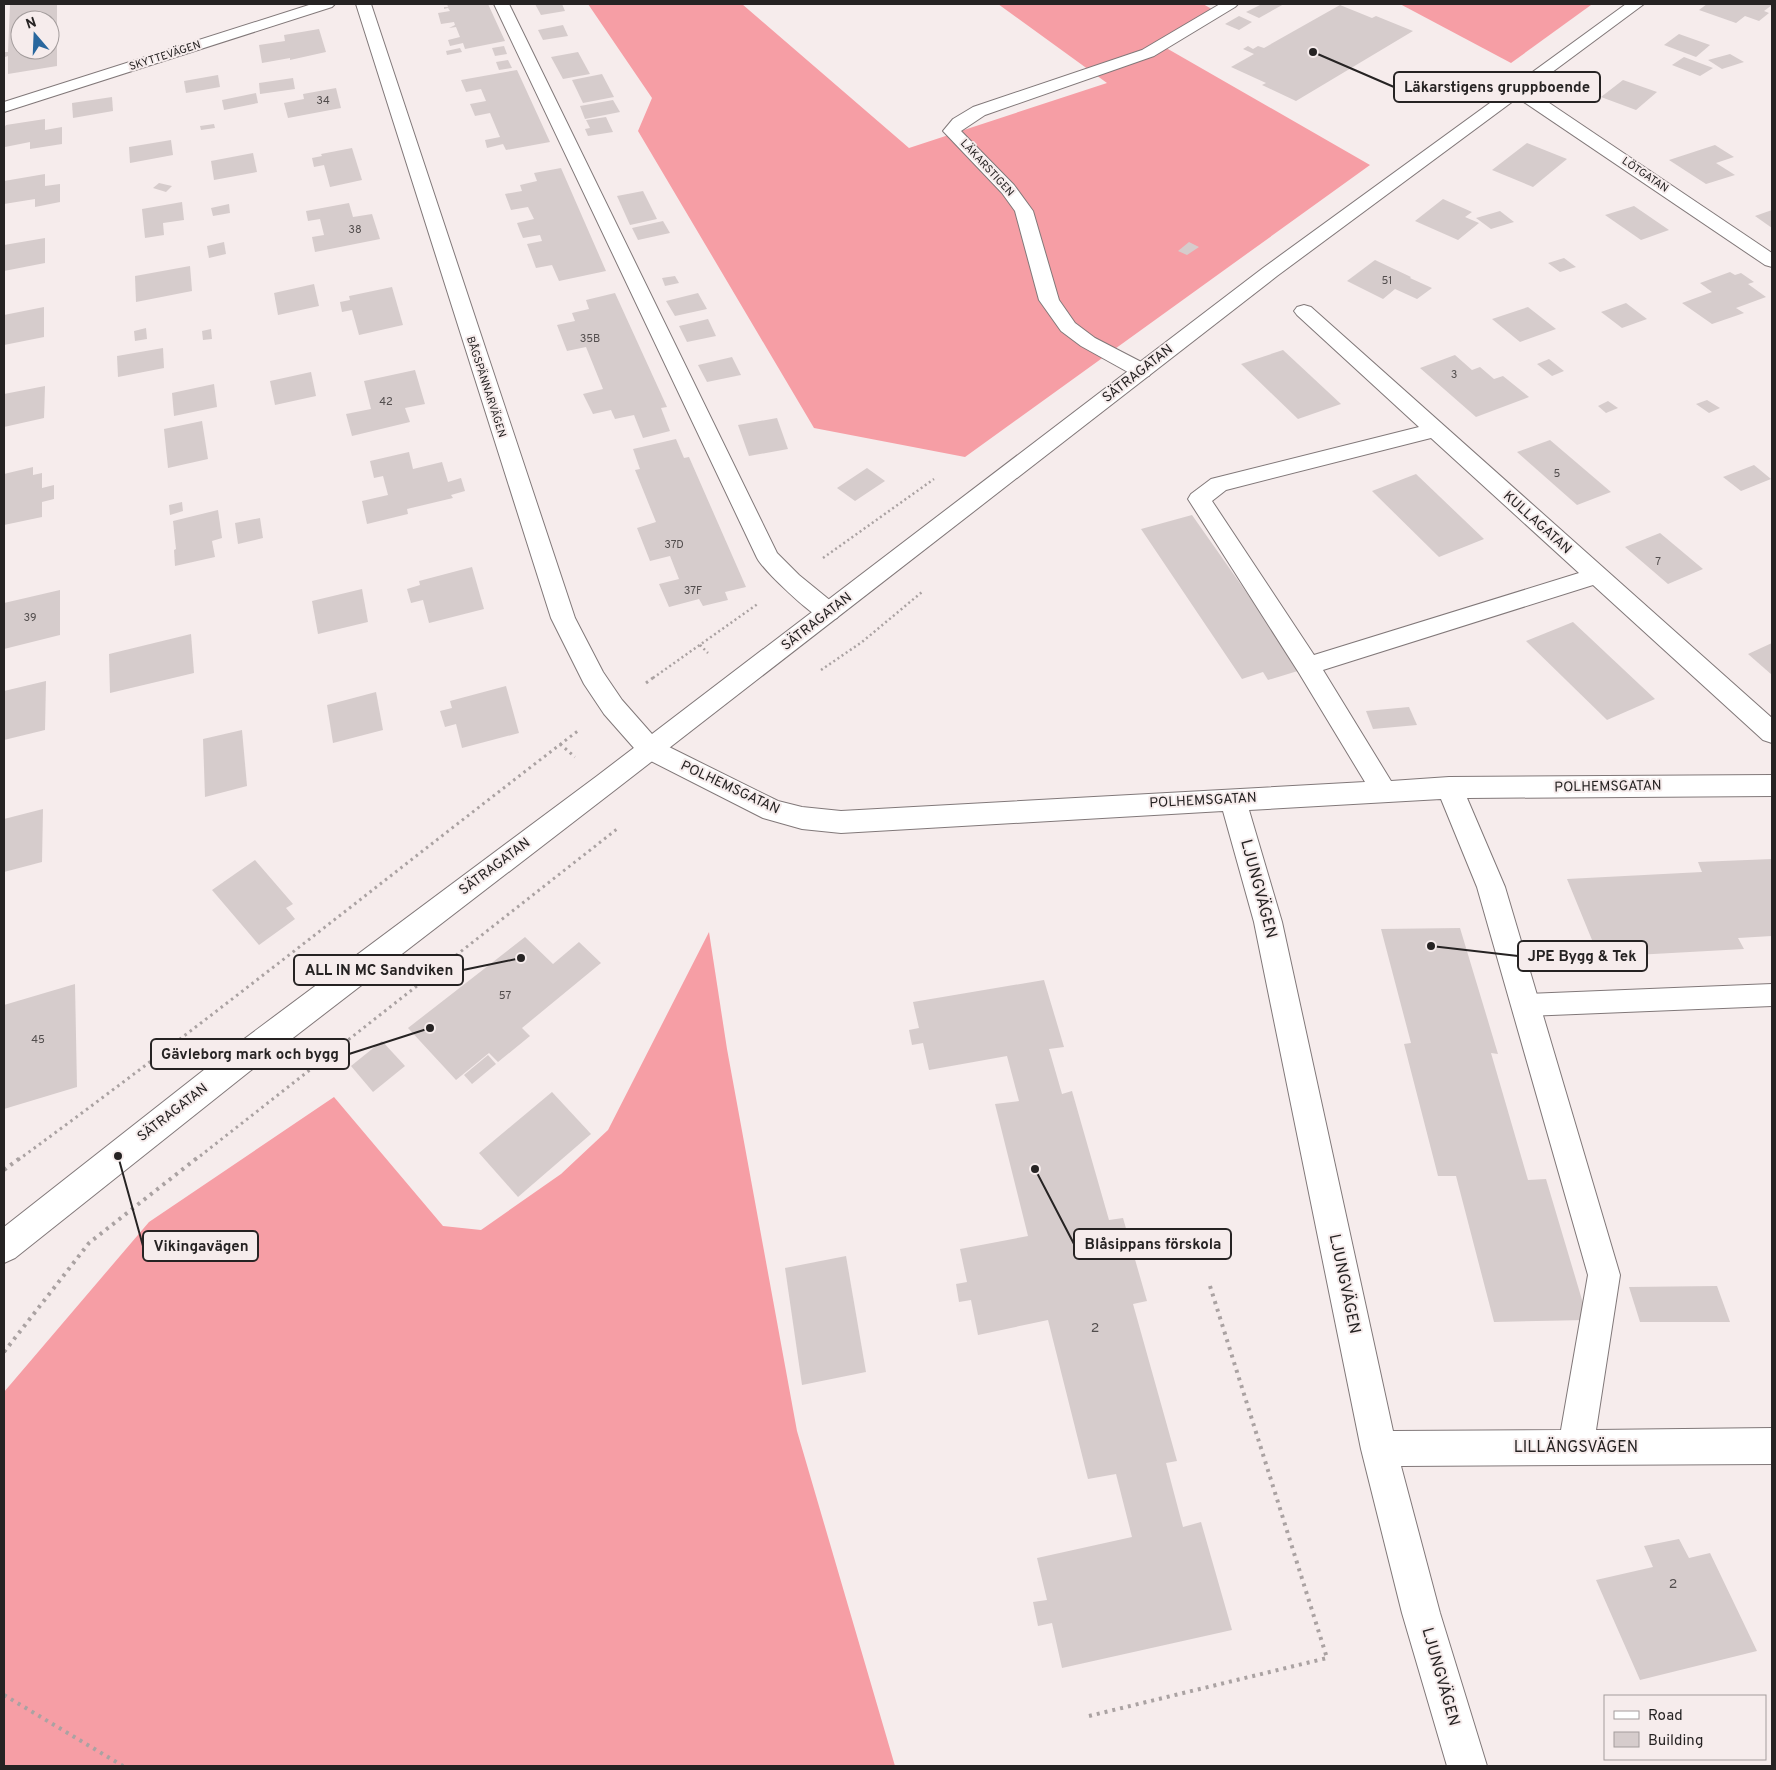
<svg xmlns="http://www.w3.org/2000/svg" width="1776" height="1770" font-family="Overpass,sans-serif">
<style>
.forest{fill:#f69ea5}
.building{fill:#d6cccc;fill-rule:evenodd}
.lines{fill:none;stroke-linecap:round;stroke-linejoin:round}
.lane-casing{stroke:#817879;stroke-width:2}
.street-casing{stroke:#817879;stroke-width:2}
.secondary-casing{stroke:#817879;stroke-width:2}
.path-far2{stroke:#aaa2a2;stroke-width:2.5;stroke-dasharray:2 3;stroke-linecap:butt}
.path-far1{stroke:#aaa2a2;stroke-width:3;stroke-dasharray:2.5 4;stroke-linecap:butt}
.path{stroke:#aaa2a2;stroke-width:4;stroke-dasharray:3 5;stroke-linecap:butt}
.lane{fill:#fff;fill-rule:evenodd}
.street{fill:#fff;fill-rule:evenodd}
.secondary{fill:#fff;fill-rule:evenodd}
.labels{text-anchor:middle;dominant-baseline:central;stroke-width:4;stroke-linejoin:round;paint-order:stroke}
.far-street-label{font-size:11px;fill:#262323;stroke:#f6ecec}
.number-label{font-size:11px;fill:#524d4d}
.street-label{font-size:14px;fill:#262323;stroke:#f6ecec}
.near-number-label{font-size:14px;fill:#524d4d}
.near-street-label{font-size:16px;fill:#262323;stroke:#f6ecec}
.leader{fill:none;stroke:#262323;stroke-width:2}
.callout-dot{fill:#262323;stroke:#f6ecec;stroke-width:2}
.callout{fill:#f6ecec;stroke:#262323;stroke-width:2}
.callout-label{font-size:15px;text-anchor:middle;font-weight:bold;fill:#262323}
</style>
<rect width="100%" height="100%" fill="#f6ecec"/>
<g class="forest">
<polygon points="588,4 742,4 909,148 1107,83 998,4 1203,4 1217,12 1161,45 1370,165 965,457 814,428 638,131 652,98"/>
<polygon points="1400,4 1588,4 1591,5 1511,63"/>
<polygon points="709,932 727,1049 797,1431 895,1766 4,1766 4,1392 149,1222 334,1097 443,1226 481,1230 561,1174 608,1130"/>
</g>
<g class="building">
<path d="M10,4H57V66L8,74V56L5,57V52H8ZM20,20H50V50H20Z"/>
<polygon points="447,4 488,4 505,41 465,49 463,43 450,46 448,40 460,37 456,27 449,28 455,25 454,22 441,24 438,13 450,11 448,8 444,9 444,7 448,7"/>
<polygon points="535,4 562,4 565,11 541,15"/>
<polygon points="1262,4 1284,4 1259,18 1246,12"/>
<polygon points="1707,4 1772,4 1772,5 1764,11 1769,13 1759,21 1745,16 1736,23 1699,10"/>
<polygon points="1340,5 1372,18 1376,16 1413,31 1296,101 1262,85 1266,83 1231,67 1254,54 1243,49 1248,46 1253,49 1258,46 1264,48"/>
<polygon points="1239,16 1252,22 1239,30 1225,24"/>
<polygon points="563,25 568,36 543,40 538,30"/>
<polygon points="319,29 326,52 290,60 290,58 262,63 259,45 285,41 284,35"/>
<polygon points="1679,34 1710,45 1696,57 1664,45"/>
<polygon points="504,46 507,54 495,56 492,48"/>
<polygon points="460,48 462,52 447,55 446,51"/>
<polygon points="578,52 590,74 563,79 551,57"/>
<polygon points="1730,54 1744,62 1722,69 1708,60"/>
<polygon points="1684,57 1713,68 1700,76 1672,65"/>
<polygon points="508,60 512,68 499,70 496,62"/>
<polygon points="517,70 550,142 506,150 503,144 487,148 485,140 500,137 490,113 475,116 470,104 486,101 481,89 466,92 461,80"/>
<polygon points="602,74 614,97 583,103 572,80"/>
<polygon points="218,75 220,87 186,93 184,81"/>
<polygon points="293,78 295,89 260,94 259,83"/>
<polygon points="1623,80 1657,92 1636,110 1601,97"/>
<polygon points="336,88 341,108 288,118 284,103 304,99 303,94"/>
<polygon points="256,93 258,103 224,110 222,100"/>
<polygon points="112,97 113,111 73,118 72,103"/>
<polygon points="613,100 620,112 585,119 580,106"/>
<polygon points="606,117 613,132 588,136 585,129 590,128 586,120"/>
<polygon points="45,119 45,130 62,127 62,144 30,149 30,142 5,147 4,128 6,125"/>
<polygon points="214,124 215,128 201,130 200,126"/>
<polygon points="171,140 173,155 130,163 129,147"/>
<polygon points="1527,143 1567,159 1533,187 1492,170"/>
<polygon points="1715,145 1734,157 1716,163 1735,175 1706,184 1669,160"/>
<polygon points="352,148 362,180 330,187 324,165 314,167 312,158 322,156 321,154"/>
<polygon points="253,153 257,172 214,180 211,161"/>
<polygon points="561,168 606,271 559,281 552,265 536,268 527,244 542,241 540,235 523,238 520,231 517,223 534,219 528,207 511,210 505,194 522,191 520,185 537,181 534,173"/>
<polygon points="45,174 45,186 60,184 60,202 35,207 35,199 4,204 4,181"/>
<polygon points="159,183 172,186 166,192 153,188"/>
<polygon points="643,191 657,219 630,225 617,196"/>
<polygon points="1443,199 1472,212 1465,217 1479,223 1458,240 1415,221"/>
<polygon points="182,202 184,220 163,223 164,235 145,238 142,209"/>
<polygon points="349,203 353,217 372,214 380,239 315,252 312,237 324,235 320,219 308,221 306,211"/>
<polygon points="229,204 230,213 213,216 211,208"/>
<polygon points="1634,206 1669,230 1641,240 1605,215"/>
<polygon points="1772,210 1772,228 1755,216"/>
<polygon points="1500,211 1514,222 1491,229 1476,218"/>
<polygon points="663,221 670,233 638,240 632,228"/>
<polygon points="45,238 45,263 4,271 4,245"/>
<polygon points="224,242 226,254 209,258 207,246"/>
<polygon points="1189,242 1199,247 1187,255 1178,251"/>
<polygon points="1564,258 1576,267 1560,272 1548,263"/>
<polygon points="1375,260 1411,277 1410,278 1432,288 1417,299 1395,289 1383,299 1347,281"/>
<polygon points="190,266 192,291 136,302 135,276"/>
<polygon points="1730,272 1735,275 1741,273 1754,282 1748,284 1766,297 1736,308 1744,313 1712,324 1682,303 1712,292 1700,283"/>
<polygon points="675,276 679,283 665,286 662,278"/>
<polygon points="314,284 319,306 278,315 274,293"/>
<polygon points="392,287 403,325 359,335 352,310 342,312 340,302 350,300 349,296"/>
<polygon points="615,293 667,407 661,408 670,431 643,438 634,415 615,419 611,410 593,414 583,394 603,389 586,347 567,351 557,325 575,321 572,313 589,309 586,300"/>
<polygon points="698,293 707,309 675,316 666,301"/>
<polygon points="1626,303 1647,319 1622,328 1601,312"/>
<polygon points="44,307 44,337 4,345 4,315"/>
<polygon points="1528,307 1556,329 1520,342 1492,319"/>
<polygon points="708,319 716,336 687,342 679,326"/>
<polygon points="146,328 147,339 135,341 134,331"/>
<polygon points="211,329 212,339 203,340 202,331"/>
<polygon points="163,348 164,368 118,377 117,356"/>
<polygon points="1283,350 1341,404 1298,419 1241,364"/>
<polygon points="1455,355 1472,370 1480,367 1494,379 1503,376 1529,397 1476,417 1420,368"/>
<polygon points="732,357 741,375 707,382 698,365"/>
<polygon points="1549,359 1564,371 1552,376 1537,364"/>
<polygon points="415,370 425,404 405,408 410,422 352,436 346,414 371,409 364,381"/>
<polygon points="311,372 316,396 275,405 270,381"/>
<polygon points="214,384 217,407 174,416 172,393"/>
<polygon points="45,386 44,418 4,427 4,394"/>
<polygon points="1707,400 1720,408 1709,413 1696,404"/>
<polygon points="1608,401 1618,408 1606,413 1598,406"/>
<polygon points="777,418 788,449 749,456 738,425"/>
<polygon points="202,421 208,459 168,468 164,429"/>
<polygon points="676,439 684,458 689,457 746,587 725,592 728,600 703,606 699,599 669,607 659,584 679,579 670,556 650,561 637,528 656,522 635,470 640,469 633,449"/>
<polygon points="1550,440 1611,492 1577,505 1517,452"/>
<polygon points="409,452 413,469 442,462 448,482 461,478 465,491 451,495 453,498 407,509 408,514 367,524 362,501 388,495 383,476 374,478 370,461"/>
<polygon points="1754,465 1771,479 1741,491 1723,477"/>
<polygon points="33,467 33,475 42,473 42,488 54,485 54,499 42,502 42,517 4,525 4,474"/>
<polygon points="867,468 885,481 855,501 837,488"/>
<polygon points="1416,474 1484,539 1439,557 1372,491"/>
<polygon points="182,502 183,511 170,515 169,505"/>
<polygon points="218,510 222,538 212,541 215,557 175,566 174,550 176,549 173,521"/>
<polygon points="1192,515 1301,670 1268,680 1263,672 1242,679 1141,529"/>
<polygon points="260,518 263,538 238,544 235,523"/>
<polygon points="1660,533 1703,569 1668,584 1625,547"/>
<polygon points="472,567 484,609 429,623 423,600 411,603 407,589 420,585 419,581"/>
<polygon points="362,589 368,622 318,634 312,601"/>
<polygon points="60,590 60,635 4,649 4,603"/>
<polygon points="1573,622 1655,699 1607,720 1526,641"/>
<polygon points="191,634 194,673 110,693 109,654"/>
<polygon points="1772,643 1772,675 1748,654"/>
<polygon points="46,681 45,730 4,740 4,691"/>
<polygon points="506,686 519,733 462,748 456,724 445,727 440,711 452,708 450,701"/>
<polygon points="376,692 383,730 333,743 327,705"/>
<polygon points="1409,707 1417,725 1373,729 1366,711"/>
<polygon points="242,730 247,786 205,797 203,739"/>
<polygon points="43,809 42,862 4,872 4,819"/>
<polygon points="1772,859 1772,936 1738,938 1744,949 1599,957 1567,879 1702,872 1698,862"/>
<polygon points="255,860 293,904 286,908 295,919 259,945 212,890"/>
<polygon points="1460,928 1498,1054 1491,1053 1528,1180 1546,1179 1588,1320 1494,1322 1456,1176 1438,1176 1404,1044 1411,1043 1381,929"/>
<polygon points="525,937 553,964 579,942 601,963 522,1028 530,1036 498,1062 489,1053 456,1080 408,1028"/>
<polygon points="1044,980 1064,1047 1049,1049 1062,1094 1072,1091 1109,1220 1123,1218 1147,1301 1133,1304 1177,1461 1166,1463 1183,1527 1201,1522 1232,1630 1062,1668 1052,1623 1038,1626 1033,1602 1047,1600 1037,1558 1132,1537 1116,1474 1088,1479 1048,1320 978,1335 971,1300 959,1302 956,1284 967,1282 960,1249 1028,1236 995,1104 1019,1101 1007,1056 929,1070 923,1043 912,1045 909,1030 919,1028 913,1002"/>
<polygon points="75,984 77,1087 4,1109 4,1005"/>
<polygon points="382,1041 405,1066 373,1092 351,1066"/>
<polygon points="488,1055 496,1064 472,1084 464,1075"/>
<polygon points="552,1092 591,1134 518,1197 479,1153"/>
<polygon points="846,1256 866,1372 802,1385 785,1268"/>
<polygon points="1717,1286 1730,1322 1640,1322 1629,1287"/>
<polygon points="1679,1539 1689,1558 1710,1553 1757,1651 1640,1680 1596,1580 1653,1567 1644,1546"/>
</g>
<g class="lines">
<defs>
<polygon id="lane" points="1772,984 1772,1006 1527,1016 1518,1013 1514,1005 1518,997 1527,994"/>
<g id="street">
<polygon points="312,4 335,4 332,7 4,112 4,102"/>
<path d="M356,4H371L575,618L603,672L622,700L659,742L778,801L802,807L841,811L1365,782L1299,673L1188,499L1191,494L1211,479L1419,427L1297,315L1294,311L1297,307L1304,305L1311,307L1772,718V743L1763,740L1593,585L1323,670L1391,781L1449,777L1772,775V796L1467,798L1505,887L1620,1275L1596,1430L1772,1428V1464L1401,1466L1440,1613L1487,1766H1447L1402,1613L1361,1449L1254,922L1223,811L841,833L802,829L763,818L641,756L604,714L584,684L551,618ZM1431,438L1579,573L1314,655L1212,501L1226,490ZM1441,799L1477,887L1588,1275L1561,1430L1393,1431L1282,922L1249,810Z"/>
<path d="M494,4H509L777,553L799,575L837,606L841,612L837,618C832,620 828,621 822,619C809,613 764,571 757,558Z"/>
<polygon points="1220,4 1238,4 1235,7 1154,56 985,115 961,131 1014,185 1033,211 1059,300 1075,323 1095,338 1149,366 1152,371 1149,376 1142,377 1135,376 1081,346 1061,331 1039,300 1015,211 1002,193 943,131 953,119 973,107 1142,50"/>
<polygon points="1518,85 1524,86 1772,253 1772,267 1765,265 1512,94 1510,90 1512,86"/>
</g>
<polygon id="secondary" points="1626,4 1644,4 1277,276 615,790 250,1071 15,1258 4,1263 4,1227 228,1051 597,776 1263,268"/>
</defs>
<use href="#lane" class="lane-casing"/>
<use href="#street" class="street-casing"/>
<use href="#secondary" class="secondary-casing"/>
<g class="path-far2">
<polyline points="823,558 934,479"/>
<polyline points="700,645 708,653"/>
<polyline points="821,670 862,642 922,592"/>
<polyline points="653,678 759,603"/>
</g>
<g class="path-far1">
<polyline points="646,683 654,677"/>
<polyline points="560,744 575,757"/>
<path d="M18,1160C209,1021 392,873 579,730"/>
<polyline points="195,1160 617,829"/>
</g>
<g class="path">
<polyline points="4,1170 20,1158"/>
<polyline points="4,1352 89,1243 197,1158"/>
<polyline points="4,1695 123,1766"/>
<polyline points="1089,1716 1327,1658 1210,1286"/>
</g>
<use href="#lane" class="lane"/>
<use href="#street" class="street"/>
<use href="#secondary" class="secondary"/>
</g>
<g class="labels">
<g class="far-street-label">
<text transform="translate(165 56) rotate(-18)">SKYTTEVÄGEN</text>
<text transform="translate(987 168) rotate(47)">LÄKARSTIGEN</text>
<text transform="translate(1645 175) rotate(34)">LÖTGATAN</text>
<text transform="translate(486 387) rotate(72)">BÅGSPÄNNARVÄGEN</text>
</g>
<g class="number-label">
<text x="323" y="101">34</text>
<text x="355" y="230">38</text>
<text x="1387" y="281">51</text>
<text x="590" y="339">35B</text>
<text x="1454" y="375">3</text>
<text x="386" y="402">42</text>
<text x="1557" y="474">5</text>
<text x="674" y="545">37D</text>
<text x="1658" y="562">7</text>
<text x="693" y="591">37F</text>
<text x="30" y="618">39</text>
<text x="505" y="996">57</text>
<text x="38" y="1040">45</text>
</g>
<g class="street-label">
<text transform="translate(1138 374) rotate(-38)">SÄTRAGATAN</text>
<text transform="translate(1537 523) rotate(42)">KULLAGATAN</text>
<text transform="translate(817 622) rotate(-38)">SÄTRAGATAN</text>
<text transform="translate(1608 787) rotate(-1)">POLHEMSGATAN</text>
<text transform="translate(730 788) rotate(25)">POLHEMSGATAN</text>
<text transform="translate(1203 801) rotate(-3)">POLHEMSGATAN</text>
<text transform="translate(495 867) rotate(-37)">SÄTRAGATAN</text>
<text transform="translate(173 1113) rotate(-38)">SÄTRAGATAN</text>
</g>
<g class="near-number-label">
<text x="1095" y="1328">2</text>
<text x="1673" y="1584">2</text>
</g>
<g class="near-street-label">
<text transform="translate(1258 889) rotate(75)">LJUNGVÄGEN</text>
<text transform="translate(1344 1284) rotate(78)">LJUNGVÄGEN</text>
<text x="1576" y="1448">LILLÄNGSVÄGEN</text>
<text transform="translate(1440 1677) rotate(74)">LJUNGVÄGEN</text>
</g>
</g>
<path class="leader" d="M1313 52L1394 87M1431 946L1518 956M521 958L463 970M430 1028L349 1054M1035 1169L1074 1244M118 1156L143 1246"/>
<g class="callout-dot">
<circle cx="1313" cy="52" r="5"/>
<circle cx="1431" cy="946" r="5"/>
<circle cx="521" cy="958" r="5"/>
<circle cx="430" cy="1028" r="5"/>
<circle cx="1035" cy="1169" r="5"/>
<circle cx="118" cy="1156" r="5"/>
</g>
<g class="callout">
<rect x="1394" y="72" width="206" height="30" rx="5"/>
<rect x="1518" y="941" width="129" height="30" rx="5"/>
<rect x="294" y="955" width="169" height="30" rx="5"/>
<rect x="151" y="1039" width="198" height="30" rx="5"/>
<rect x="1074" y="1229" width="157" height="30" rx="5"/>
<rect x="143" y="1231" width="115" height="30" rx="5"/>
</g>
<g class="callout-label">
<text x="1497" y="92">Läkarstigens gruppboende</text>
<text x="1582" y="961">JPE Bygg &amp; Tek</text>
<text x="379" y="975">ALL IN MC Sandviken</text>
<text x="250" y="1059">Gävleborg mark och bygg</text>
<text x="1153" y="1249">Blåsippans förskola</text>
<text x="201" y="1251">Vikingavägen</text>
</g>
<rect width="1776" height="1770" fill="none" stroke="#262323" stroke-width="10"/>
<rect x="1604" y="1695" width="162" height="65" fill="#f6ecec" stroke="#a39c9c"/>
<rect x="1614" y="1711" width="25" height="8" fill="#ffffff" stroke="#a39c9c"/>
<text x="1648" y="1720" font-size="15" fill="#262323">Road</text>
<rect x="1614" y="1732" width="25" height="15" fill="#d6cccc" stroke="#a39c9c"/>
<text x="1648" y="1745" font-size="15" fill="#262323">Building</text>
<g transform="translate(35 35) rotate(341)"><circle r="24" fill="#f6ecec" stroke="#a39c9c"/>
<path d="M0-4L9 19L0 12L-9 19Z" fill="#29679e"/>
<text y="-8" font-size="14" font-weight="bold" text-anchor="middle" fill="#262323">N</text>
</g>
</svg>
